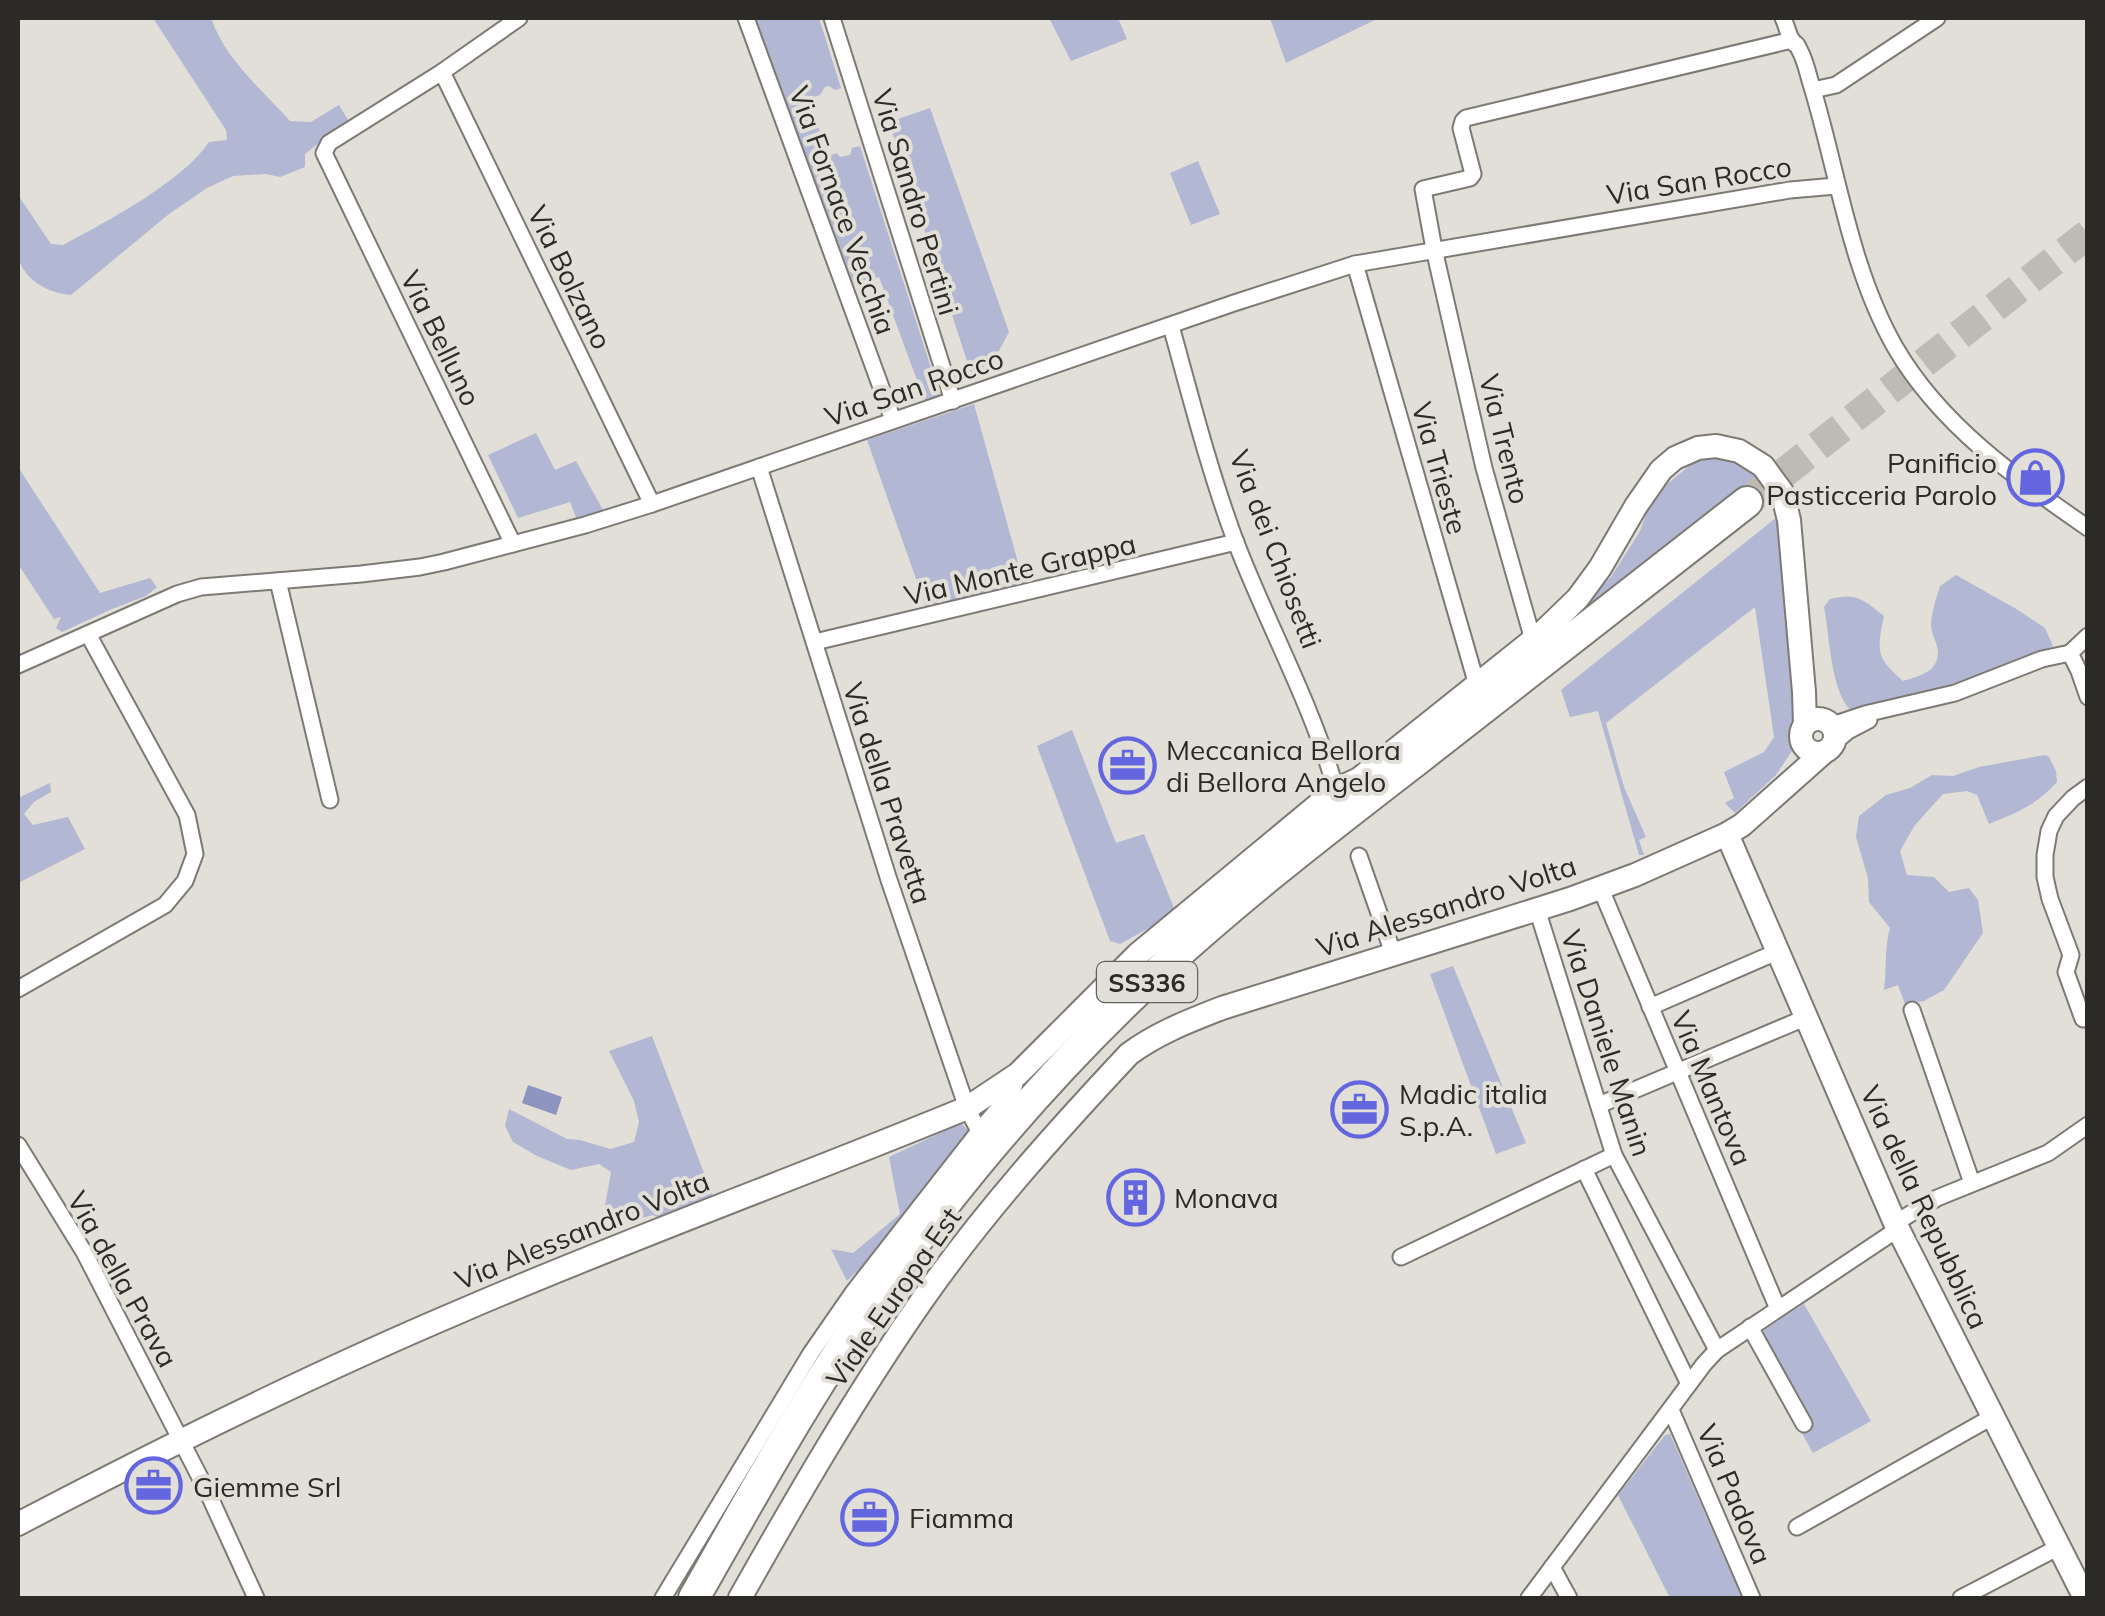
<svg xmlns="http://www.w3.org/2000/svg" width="2105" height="1616" font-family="Mulish,sans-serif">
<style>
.green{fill:#b2b7d4}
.water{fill:#8d94c0}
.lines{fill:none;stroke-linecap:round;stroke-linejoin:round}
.highway-tunnel{stroke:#bdbbb4;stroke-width:30;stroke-dasharray:30 15;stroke-linecap:butt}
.street-casing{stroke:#7c7a73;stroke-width:19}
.secondary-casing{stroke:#7c7a73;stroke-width:26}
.highway-casing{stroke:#7c7a73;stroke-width:34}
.street{stroke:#fff;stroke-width:15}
.secondary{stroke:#fff;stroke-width:22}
.highway{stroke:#fff;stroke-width:30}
.labels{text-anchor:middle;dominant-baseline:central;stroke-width:8;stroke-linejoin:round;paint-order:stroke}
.shield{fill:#e1dfd7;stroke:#62605c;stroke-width:2.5}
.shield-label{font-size:25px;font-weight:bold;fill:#2b2a27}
.street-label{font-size:28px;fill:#2b2a27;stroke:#e1dfd7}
.poi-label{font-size:28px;fill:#2b2a27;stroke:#e1dfd7;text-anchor:start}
</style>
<rect width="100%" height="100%" fill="#e1dfd7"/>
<g class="green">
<path d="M153,18H211C225,59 261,89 290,121L311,122L339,105L348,120L305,154V167L280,177L266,174L233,176L207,188L169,214L71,295C49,293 28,282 19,261C14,249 18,210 18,195L51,244L63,245C106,222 182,182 209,142L227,140L226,130Z"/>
<polygon points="755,18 819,18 841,88 835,90 829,86 825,87 820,95 809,99 828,156 837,153 840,157 850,155 852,148 860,146 940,396 925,402 879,277 854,285"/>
<polygon points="1049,18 1118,18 1127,39 1071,61"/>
<polygon points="1270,18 1379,18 1286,63"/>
<polygon points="930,108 1009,332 993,362 971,373 889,122"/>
<polygon points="1198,161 1220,214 1191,225 1170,173"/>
<polygon points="974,404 1024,584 927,610 867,440"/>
<polygon points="536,433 555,470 576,461 603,510 577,520 570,502 518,518 488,455"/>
<polygon points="1719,456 1754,469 1764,478 1684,532 1590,607 1582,607 1611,577 1640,531 1649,506 1666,485 1689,466 1705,457"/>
<polygon points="18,467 100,593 150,578 157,587 146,596 112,609 62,632 56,628 61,617 54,619 18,564"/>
<polygon points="1777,517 1798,703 1793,704 1792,751 1776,775 1735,813 1725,803 1734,798 1724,772 1764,752 1774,737 1755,607 1606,723 1624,787 1646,837 1639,840 1644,855 1639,855 1598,711 1570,717 1561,690"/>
<path d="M1956,575L2018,610L2045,628L2053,646C1988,675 1921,695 1852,711C1830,693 1830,635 1824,607L1830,599C1856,592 1864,600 1884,616C1877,650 1875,657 1903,681C1919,676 1939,672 1938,651C1937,643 1932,635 1931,627C1931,613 1936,599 1940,586Z"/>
<polygon points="1072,730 1116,843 1144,834 1176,913 1120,944 1110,941 1037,746"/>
<path d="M2045,755L2049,757L2056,771L2057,782C2036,805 2018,812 1989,824L1977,795L1967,791L1943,794L1915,825L1900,851L1907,875L1934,877L1949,892L1969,888L1978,900L1983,933L1944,990L1924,1001L1905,1004L1898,985L1884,990C1887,969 1884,949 1890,928L1869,902L1868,878L1856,837L1859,816L1886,795L1910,788L1932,775L1953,776L1979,767Z"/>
<polygon points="50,783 51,792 34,802 24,814 33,825 68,817 85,849 18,883 18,798"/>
<polygon points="1453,966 1526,1143 1496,1154 1430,974"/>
<polygon points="652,1036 715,1202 664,1221 653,1215 634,1220 613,1219 605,1206 611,1172 599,1164 571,1170 537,1156 513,1142 505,1126 509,1109 567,1139 580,1140 610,1149 634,1142 639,1122 634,1101 609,1051"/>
<polygon points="961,1123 968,1130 962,1141 880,1249 847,1281 831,1249 853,1253 900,1214 889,1157"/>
<polygon points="1804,1304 1871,1421 1813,1453 1800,1430 1813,1422 1764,1336 1764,1330"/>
<polygon points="1670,1434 1742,1598 1670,1598 1618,1495 1665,1435"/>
</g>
<polygon class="water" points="528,1085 562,1097 556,1115 522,1103"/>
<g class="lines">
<polyline class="highway-tunnel" points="1747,502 2088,234"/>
<defs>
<g id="street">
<polyline points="746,18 893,420"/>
<polyline points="832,18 953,401"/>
<path d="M1783,18C1786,24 1788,33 1791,39C1799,51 1794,38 1800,51C1806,62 1808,75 1812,87C1838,173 1850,268 1895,347C1940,425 2016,478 2088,528"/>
<polyline points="442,72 652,504"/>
<polyline points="1813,90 1836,85 1937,18"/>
<polyline points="1355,264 1477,685"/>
<path d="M1171,326C1191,398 1209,470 1235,540C1267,624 1312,704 1336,790"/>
<polyline points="759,467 889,880 967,1108 979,1131"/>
<polyline points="513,544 324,153 329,143 442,72 519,18"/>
<polyline points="278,581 330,800"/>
<polyline points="1533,640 1484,468 1434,249 1423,189 1470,178 1473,174 1461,128 1463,121 1466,118 1792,40"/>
<polyline points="815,642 1236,542"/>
<polyline points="2070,653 2079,671 2088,697"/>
<polyline points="18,665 177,594 201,587 361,574 420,567 444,562 585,525 652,504 1234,303 1355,264 1790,190 1836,186"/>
<polyline points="1832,725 1865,714 1955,693 2042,659 2070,653 2088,636"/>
<polyline points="1835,742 1848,731 1869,720"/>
<polyline points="1359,856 1393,953"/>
<polyline points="1600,887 1778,1309"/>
<polyline points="1537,909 1614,1155 1717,1350"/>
<polyline points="18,989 165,905 185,881 195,854 187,815 88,634"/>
<polyline points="1650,1007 1779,951"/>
<polyline points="1912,1010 1972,1183"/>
<polyline points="2083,1019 2066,972 2071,955 2050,899 2045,877 2045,855 2049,831 2056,816 2073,798 2088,787"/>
<polyline points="1599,1105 1807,1017"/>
<polyline points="18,1145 84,1252 208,1493 256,1598"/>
<polyline points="1584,1169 1689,1384"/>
<polyline points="1895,1223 1937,1198 2048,1153 2088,1125"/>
<polyline points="1401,1257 1614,1155"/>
<polyline points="1750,1327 1804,1424"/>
<polyline points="1671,1410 1752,1598"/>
<polyline points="1797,1527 1992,1417"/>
<polyline points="1552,1567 1569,1598"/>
<polyline points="663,1598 811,1353 854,1291 979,1131 1012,1093 1018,1074"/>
<polyline points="1529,1598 1704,1364 1717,1350 1898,1229"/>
<polyline points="1961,1598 2059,1547"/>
</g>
<g id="secondary">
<circle cx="1818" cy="736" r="17"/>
<polyline points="1727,834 1895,1223 2085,1598"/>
<path d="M18,1524C163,1448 310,1375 461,1311C628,1239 799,1177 967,1108L1018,1074L1138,954L1336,790L1359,779L1543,632L1578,598L1600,568L1636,506L1661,470L1675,458L1698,448L1716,446L1739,451L1763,466L1782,492L1789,520L1804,692L1805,725"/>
<path d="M740,1598C797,1497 856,1395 923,1299C984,1212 1056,1132 1129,1054C1157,1033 1189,1021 1222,1008L1570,899L1635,875L1727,834L1742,825L1823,753"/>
</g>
<path id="highway" d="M694,1598C742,1514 789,1428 843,1346C923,1223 1022,1103 1127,1001C1218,913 1318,836 1418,759C1527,673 1637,588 1747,502"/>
</defs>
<use href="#street" class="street-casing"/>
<use href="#secondary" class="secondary-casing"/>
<use href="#highway" class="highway-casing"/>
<use href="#street" class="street"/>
<use href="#secondary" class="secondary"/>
<use href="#highway" class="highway"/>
</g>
<defs>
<symbol id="shop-ring" viewBox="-11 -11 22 22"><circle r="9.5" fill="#e1dfd7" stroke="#6366df" stroke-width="1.5"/><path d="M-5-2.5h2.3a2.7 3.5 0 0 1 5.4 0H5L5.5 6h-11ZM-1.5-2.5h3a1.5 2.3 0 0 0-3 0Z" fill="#6366df"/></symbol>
<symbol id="office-ring" viewBox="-11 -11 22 22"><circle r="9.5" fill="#e1dfd7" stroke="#6366df" stroke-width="1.5"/><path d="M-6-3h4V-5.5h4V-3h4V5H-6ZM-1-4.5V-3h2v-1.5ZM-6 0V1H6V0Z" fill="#6366df"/></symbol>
<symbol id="building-ring" viewBox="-11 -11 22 22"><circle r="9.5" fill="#e1dfd7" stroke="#6366df" stroke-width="1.5"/><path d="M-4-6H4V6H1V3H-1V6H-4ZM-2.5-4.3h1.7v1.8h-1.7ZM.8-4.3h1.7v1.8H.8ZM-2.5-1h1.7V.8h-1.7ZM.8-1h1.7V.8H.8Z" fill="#6366df"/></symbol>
</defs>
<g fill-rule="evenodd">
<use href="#shop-ring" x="2004" y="446" width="63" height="63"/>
<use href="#office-ring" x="1096" y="734" width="63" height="63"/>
<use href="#office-ring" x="1328" y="1078" width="63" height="63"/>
<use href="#building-ring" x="1104" y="1166" width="63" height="63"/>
<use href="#office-ring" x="122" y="1454" width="63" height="63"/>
<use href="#office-ring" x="838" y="1486" width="63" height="63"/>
</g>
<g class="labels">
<rect class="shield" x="1097" y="962" width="100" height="40" rx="8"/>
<g class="shield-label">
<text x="1147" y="982">SS336</text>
</g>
<g class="street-label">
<text transform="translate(1699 180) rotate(-9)">Via San Rocco</text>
<text transform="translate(916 202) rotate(73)">Via Sandro Pertini</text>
<text transform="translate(843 210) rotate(70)">Via Fornace Vecchia</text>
<text transform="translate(570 277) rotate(64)">Via Bolzano</text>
<text transform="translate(441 338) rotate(64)">Via Belluno</text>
<text transform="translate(914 387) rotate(-19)">Via San Rocco</text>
<text transform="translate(1505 439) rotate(76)">Via Trento</text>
<text transform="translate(1440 468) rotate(74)">Via Trieste</text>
<text transform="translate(1276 549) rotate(69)">Via dei Chiosetti</text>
<text transform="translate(1020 569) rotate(-13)">Via Monte Grappa</text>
<text transform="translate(888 793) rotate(72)">Via della Pravetta</text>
<text transform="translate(1446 906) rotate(-18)">Via Alessandro Volta</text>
<text transform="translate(1607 1043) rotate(72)">Via Daniele Manin</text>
<text transform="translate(1712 1088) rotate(67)">Via Mantova</text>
<text transform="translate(1925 1207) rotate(65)">Via della Repubblica</text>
<text transform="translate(582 1230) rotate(-22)">Via Alessandro Volta</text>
<text transform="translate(123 1279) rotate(61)">Via della Prava</text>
<text transform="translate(893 1297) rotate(-55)">Viale Europa Est</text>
<text transform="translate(1735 1494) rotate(67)">Via Padova</text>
</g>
<g class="poi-label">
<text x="1997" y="462" text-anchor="end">Panificio<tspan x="1997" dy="32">Pasticceria Parolo</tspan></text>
<text x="1166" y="749">Meccanica Bellora<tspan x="1166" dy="32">di Bellora Angelo</tspan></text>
<text x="1399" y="1093">Madic italia<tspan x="1399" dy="32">S.p.A.</tspan></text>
<text x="1174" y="1197">Monava</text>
<text x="193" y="1486">Giemme Srl</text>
<text x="909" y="1517">Fiamma</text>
</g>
</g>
<rect width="2105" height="1616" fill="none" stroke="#2b2a27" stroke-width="40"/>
</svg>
